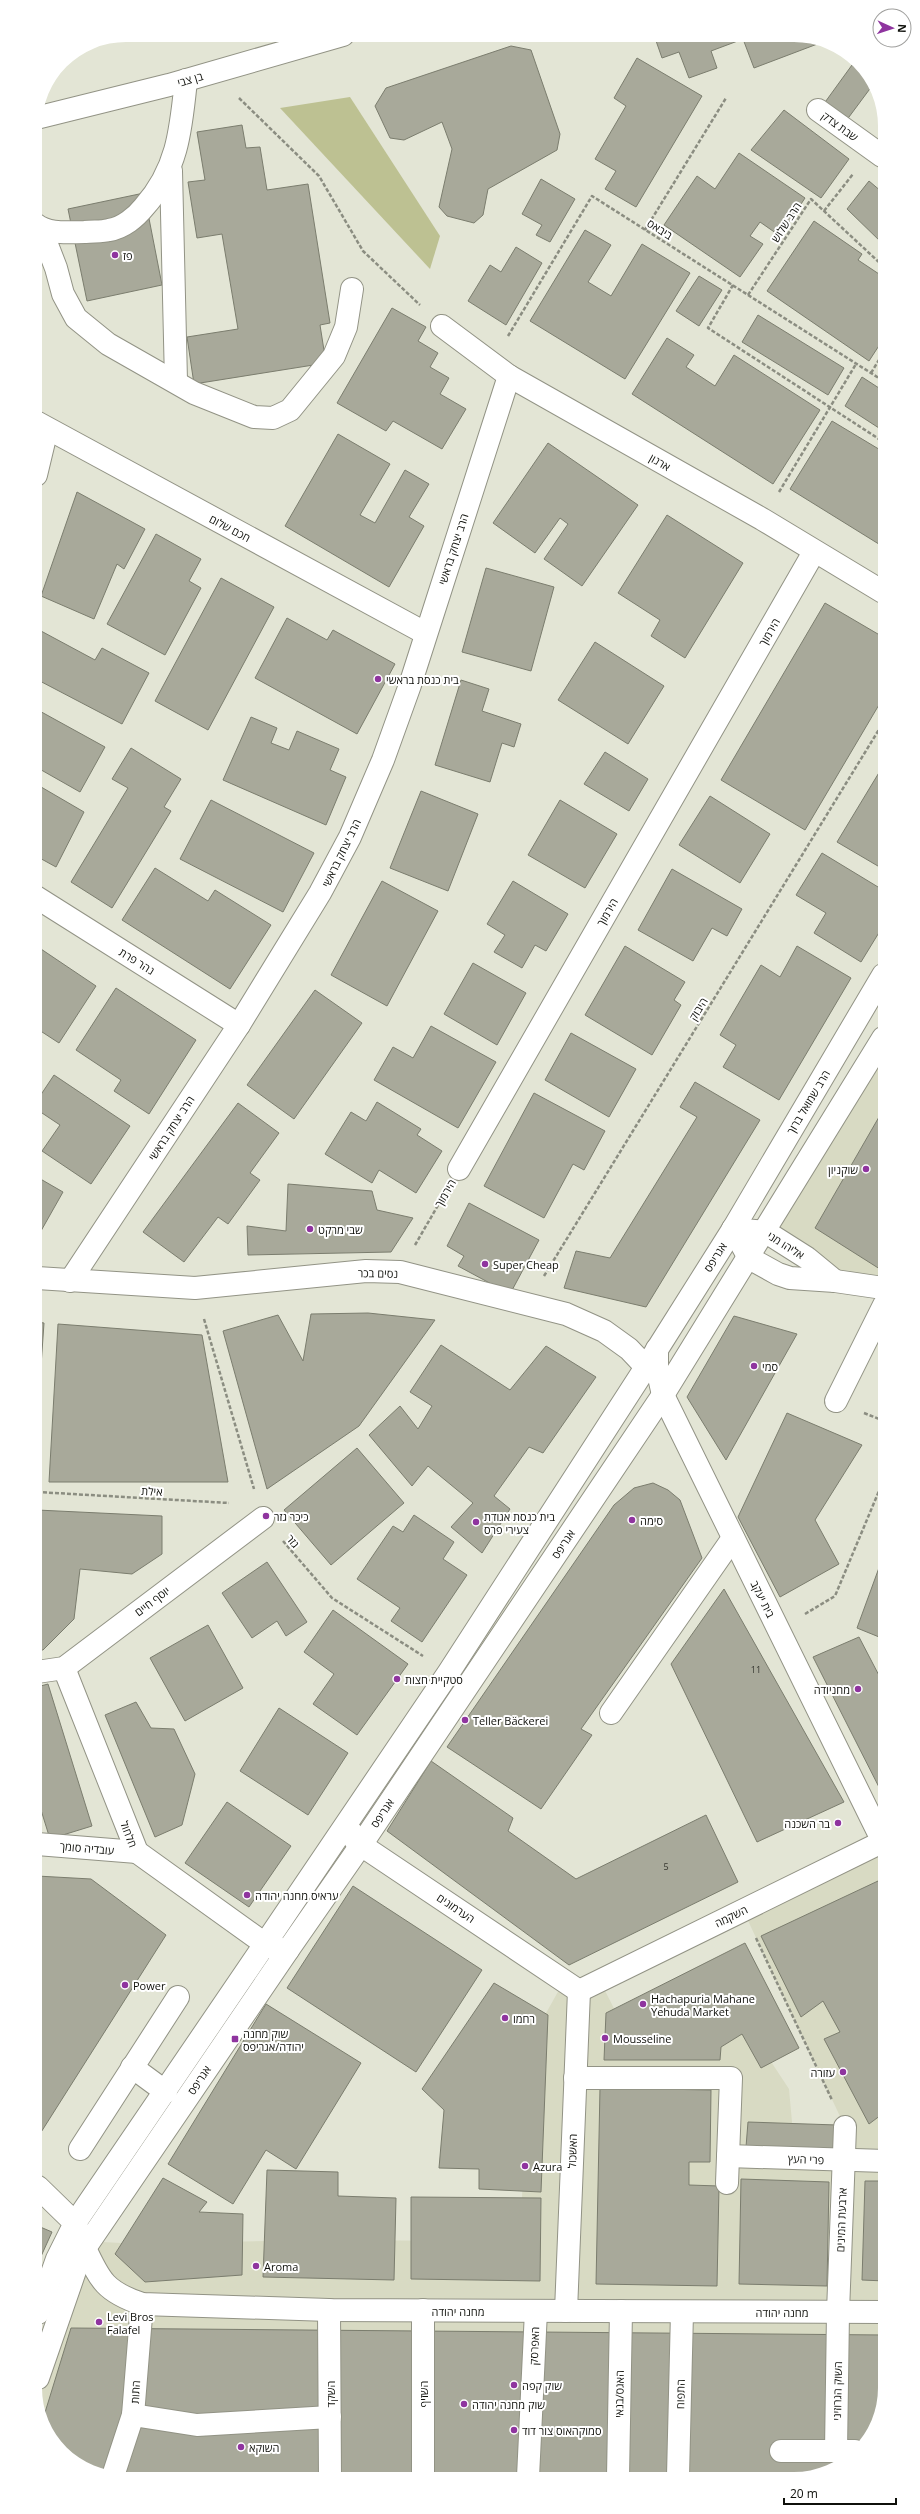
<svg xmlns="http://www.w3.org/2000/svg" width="920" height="2514" font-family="'Open Sans',Heebo,sans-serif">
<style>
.built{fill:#d8dac3}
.green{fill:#bdc192}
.building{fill:#a8a99a;stroke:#7b7d6e}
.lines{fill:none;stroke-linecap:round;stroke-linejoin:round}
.lane-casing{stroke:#929385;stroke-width:24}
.street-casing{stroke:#929385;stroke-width:24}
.secondary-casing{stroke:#929385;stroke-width:24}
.path{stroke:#8b8d81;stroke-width:2.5;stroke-dasharray:4 2;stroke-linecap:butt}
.lane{stroke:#fff;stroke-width:22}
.street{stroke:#fff;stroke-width:22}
.secondary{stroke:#fff;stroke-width:22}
.poi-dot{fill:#8f349f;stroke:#fff;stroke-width:1.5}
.labels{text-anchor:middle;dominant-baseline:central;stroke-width:4;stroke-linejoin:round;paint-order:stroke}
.number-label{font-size:9px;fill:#35362f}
.street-label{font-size:11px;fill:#0f100b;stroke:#fff}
.poi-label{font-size:11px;fill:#0f100b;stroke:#fff;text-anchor:start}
</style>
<rect width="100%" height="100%" fill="#e3e5d5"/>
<g class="built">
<polygon points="883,1038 883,1288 868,1287 766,1232"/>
<polygon points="884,1844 885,2389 866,2443 818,2476 119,2479 70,2460 38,2412 38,2378 76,2268 102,2242 140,2244 313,2240 480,2241 520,2232 531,2040 564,1981 600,1981 625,2030 741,2016 789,2089 793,2133 845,2127 743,1910"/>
</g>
<polygon class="green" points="350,97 440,236 430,269 280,108"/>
<g class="building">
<polygon points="654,35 801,35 820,43 754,68 743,39 711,51 717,68 689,78 679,52 662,58"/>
<polygon points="511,46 531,50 560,134 557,150 488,189 483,215 474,223 447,216 439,207 452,149 442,122 404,140 390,138 375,106 386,88"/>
<polygon points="637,58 702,96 636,207 605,189 616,171 595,159 626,106 614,98"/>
<polygon points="852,65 864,74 872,86 846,121 823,105"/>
<polygon points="784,110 849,159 821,198 751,150"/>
<polygon points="242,125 246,148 260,147 267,190 308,184 330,323 320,325 326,363 194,384 187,337 238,329 222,234 197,238 188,182 205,180 197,132"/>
<polygon points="739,153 805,198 780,236 760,222 750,236 763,244 740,277 664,225 697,176 715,189"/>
<polygon points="541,179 575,199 550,242 536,235 542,225 522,214"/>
<polygon points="869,181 882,192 882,243 847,209"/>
<polygon points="144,193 162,285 87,301 68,209"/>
<polygon points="814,221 862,254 858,260 882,276 882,341 869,361 767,291"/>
<polygon points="585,230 611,245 588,282 611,296 642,244 690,273 625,379 530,321"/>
<polygon points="516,247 542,263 506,325 468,301 490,265 501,272"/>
<polygon points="699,276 722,290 699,326 676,311"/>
<polygon points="392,308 426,327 418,341 438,353 430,367 449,378 440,394 466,409 442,449 393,421 386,431 337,403"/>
<polygon points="758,315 844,368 828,395 742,342"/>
<polygon points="667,338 694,355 686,367 715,386 734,355 820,410 773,484 632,394"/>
<polygon points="862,377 882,390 882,430 845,406"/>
<polygon points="832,421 882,451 882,546 790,489"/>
<polygon points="338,434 390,464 360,515 375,523 405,470 429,484 409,517 424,526 389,587 285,526"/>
<polygon points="548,443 638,505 582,586 544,559 568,524 560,518 535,553 493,523"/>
<polygon points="77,492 145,529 124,569 117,564 94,619 41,596"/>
<polygon points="667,515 743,563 685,658 651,636 660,620 618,593"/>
<polygon points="156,534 201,559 189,581 201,588 165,655 107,624"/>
<polygon points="486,568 554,587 531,671 462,652"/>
<polygon points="221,578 274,607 208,730 155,701"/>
<polygon points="825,603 883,637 883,698 805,830 721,780"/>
<polygon points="287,618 327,640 333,630 395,664 357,734 255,678"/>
<polygon points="41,631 95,660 102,648 149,673 122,724 36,679 36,642"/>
<polygon points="595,642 664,686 628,744 558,700"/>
<polygon points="461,680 489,689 482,711 521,724 514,747 502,743 490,782 435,765"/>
<polygon points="36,709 105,747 80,792 36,767"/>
<polygon points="251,717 277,728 271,743 289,750 297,731 339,749 330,770 346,777 326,825 223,780"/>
<polygon points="131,748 181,779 164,807 171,811 112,908 71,882 128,788 112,779"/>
<polygon points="605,752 648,779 629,811 584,784"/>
<polygon points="883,766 883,869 837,842"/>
<polygon points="36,784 84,812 56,867 36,856"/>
<polygon points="421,791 478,814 448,891 390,868"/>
<polygon points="710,796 770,834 740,883 679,845"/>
<polygon points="211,800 314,853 283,912 180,859"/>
<polygon points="560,800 617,834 585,888 528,855"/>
<polygon points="822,853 883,890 883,926 861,962 814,933 826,913 796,895"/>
<polygon points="155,868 208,901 215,890 271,925 230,989 122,920"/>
<polygon points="672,869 742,909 727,936 712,928 693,961 638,930"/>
<polygon points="382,881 438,911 387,1006 331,975"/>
<polygon points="513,881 568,914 546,951 535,945 522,968 494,952 505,935 487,924"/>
<polygon points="625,946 685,982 674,1000 681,1005 652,1055 585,1015"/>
<polygon points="797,946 851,978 779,1100 723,1067 736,1045 720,1035 761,965 780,977"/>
<polygon points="38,947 96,986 59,1043 39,1030 36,1034"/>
<polygon points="473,963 526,993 497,1045 444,1014"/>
<polygon points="116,988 196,1040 149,1114 114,1091 121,1080 76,1050"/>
<polygon points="315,990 362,1023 294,1119 247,1085"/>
<polygon points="431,1026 496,1062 458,1128 374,1080 393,1047 413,1058"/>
<polygon points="571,1033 636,1069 609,1117 545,1080"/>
<polygon points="54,1075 130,1126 91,1184 42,1151 60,1125 36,1109 36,1102"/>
<polygon points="695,1082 760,1120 646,1307 564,1288 576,1251 610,1258 697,1117 680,1107"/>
<polygon points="534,1093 605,1131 584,1170 573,1164 544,1218 484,1186"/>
<polygon points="377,1102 421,1129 417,1135 442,1151 416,1193 379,1170 372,1183 325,1154 351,1112 366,1121"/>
<polygon points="238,1103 279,1133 250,1173 260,1180 228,1224 218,1217 184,1262 143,1232"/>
<polygon points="883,1110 883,1271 815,1228"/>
<polygon points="37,1177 63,1192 37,1238"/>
<polygon points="288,1184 372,1191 377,1210 413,1218 391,1252 248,1255 247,1226 286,1231"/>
<polygon points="469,1203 539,1240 510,1294 458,1266 464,1256 447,1246"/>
<polygon points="368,1313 435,1320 359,1426 267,1489 223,1331 278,1315 303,1361 311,1314"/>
<polygon points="734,1316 797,1334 726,1460 687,1397"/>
<polygon points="37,1322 44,1323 37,1423"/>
<polygon points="58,1324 202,1335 228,1482 49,1482"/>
<polygon points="441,1345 510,1390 546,1346 596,1377 543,1453 529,1447 494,1496 510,1509 482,1553 451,1527 473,1503 428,1466 412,1486 369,1435 400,1406 418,1429 432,1406 410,1392"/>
<polygon points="787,1413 862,1445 815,1520 839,1564 780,1597 738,1517"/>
<polygon points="357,1448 404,1503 331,1565 284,1510"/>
<polygon points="653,1483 668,1490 680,1500 702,1558 581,1729 592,1735 541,1809 447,1747 614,1505 634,1488"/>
<polygon points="37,1510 162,1516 162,1554 132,1574 80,1569 74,1619 43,1650 37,1650"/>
<polygon points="414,1515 454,1542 443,1559 467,1575 422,1642 391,1621 400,1608 357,1579 393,1526 403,1532"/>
<polygon points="884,1554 884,1639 857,1628"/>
<polygon points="267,1562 307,1622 286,1636 277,1621 252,1638 222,1593"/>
<polygon points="724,1589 844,1802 757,1842 671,1664"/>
<polygon points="333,1610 408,1664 357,1735 313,1704 334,1674 304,1652"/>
<polygon points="208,1625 243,1688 185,1721 150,1658"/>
<polygon points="859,1637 884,1685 884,1797 813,1657"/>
<polygon points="48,1684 92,1826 50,1839 37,1797 37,1687"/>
<polygon points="136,1702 151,1728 174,1729 195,1774 182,1825 155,1837 105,1715"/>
<polygon points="279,1708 348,1753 308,1815 240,1771"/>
<polygon points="431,1761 513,1818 508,1831 576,1879 706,1815 738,1882 569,1965 387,1831"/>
<polygon points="227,1802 291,1846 249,1907 185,1863"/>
<polygon points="37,1876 91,1879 166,1935 38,2137"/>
<polygon points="878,1881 884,1895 885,2112 869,2124 824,2039 840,2032 823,2001 801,2017 761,1936"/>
<polygon points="353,1886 482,1970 416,2072 287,1988"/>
<polygon points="745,1943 799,2048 761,2068 742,2034 721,2047 720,2060 604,2060 606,2013"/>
<polygon points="494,1983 548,2015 541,2192 479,2189 479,2169 439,2168 444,2110 422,2089"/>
<polygon points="266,2004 361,2063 296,2169 266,2150 233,2204 168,2164"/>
<polygon points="600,2088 711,2090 710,2162 689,2162 689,2185 719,2186 717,2286 596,2284"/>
<polygon points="748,2122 837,2125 837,2149 746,2147"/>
<polygon points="267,2170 338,2172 338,2196 396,2198 394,2280 263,2277"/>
<polygon points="163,2178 207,2202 199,2212 243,2214 242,2275 145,2282 115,2254"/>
<polygon points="741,2179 829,2182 827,2286 739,2284"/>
<polygon points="865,2181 885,2181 885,2281 862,2280"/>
<polygon points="411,2197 541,2198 540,2281 411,2279"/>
<polygon points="38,2226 52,2232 38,2263"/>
<polygon points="71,2328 885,2335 885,2389 866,2443 818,2476 119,2479 70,2460 43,2419"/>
</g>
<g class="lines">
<defs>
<g id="lane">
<polyline points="171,171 176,381"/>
<path d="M35,224C48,235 69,232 85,232C93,231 102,232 109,230C123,228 136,217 144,207C178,169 181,129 186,80"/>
<polyline points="41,229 56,268 63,294 76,318 108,344 194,393 254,417 273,418 290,410 334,356 346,327 352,289"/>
<polyline points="836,1401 884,1305"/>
<polyline points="611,1713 733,1538"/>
<polyline points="361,1845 663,1395"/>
<polyline points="132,2067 166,2092"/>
<polyline points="80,2149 178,1997"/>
<polyline points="83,2241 75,2223 265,1944"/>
<polyline points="38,2378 76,2268 85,2248 288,1950"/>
</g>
<g id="street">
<polyline points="818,110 882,156"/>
<polyline points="442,326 509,376 762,519 883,592"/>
<polyline points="36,422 425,633"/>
<polyline points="36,475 47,429"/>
<polyline points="36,897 239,1025"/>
<polyline points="459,1169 814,552"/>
<polyline points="733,1229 749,1258 778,1274 790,1278 835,1281 883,1288"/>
<polyline points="733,1229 766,1232 807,1258 835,1281"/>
<polyline points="70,1281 239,1025 320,893 350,837 383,760 410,685 509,376"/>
<polyline points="657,1349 657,1368 663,1395 884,1844"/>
<polyline points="64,1668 137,1852 265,1944 273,1948 288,1950 361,1845"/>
<polyline points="37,1672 64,1668 263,1518"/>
<polyline points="352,1833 355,1840 361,1845 579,1991"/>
<polyline points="37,1844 137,1852"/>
<polyline points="265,1944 449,1672 646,1367"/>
<polyline points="579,1991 884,1841"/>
<polyline points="575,2078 731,2078 727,2183"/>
<polyline points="845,2127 838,2312 836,2451 855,2451"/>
<polyline points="728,2156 885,2161"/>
<polyline points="38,2187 75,2223 57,2259 38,2313"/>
<path d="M85,2248C100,2281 106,2292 142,2304L329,2310L885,2312"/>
<polyline points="329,2310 330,2478"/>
<polyline points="566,2311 579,1991"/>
<polyline points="133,2415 197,2425 330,2417"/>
<polyline points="781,2451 836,2451"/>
<polyline points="113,2476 133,2415 142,2304"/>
<polyline points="678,2476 682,2312"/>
<polyline points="528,2477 536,2311"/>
<polyline points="618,2477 621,2311"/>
<polyline points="423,2478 423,2310"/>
</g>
<g id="secondary">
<polyline points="36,118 169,85 343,35"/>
<polyline points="37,1278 195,1288 366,1271 400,1272 566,1314 604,1331 629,1349 646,1367 733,1229 883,975"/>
<polyline points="663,1395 883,1038"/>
</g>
</defs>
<use href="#lane" class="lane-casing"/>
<use href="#street" class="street-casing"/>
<use href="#secondary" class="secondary-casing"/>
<g class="path">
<polyline points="239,98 319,176 363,251 420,305"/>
<polyline points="824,211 853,174"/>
<polyline points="645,230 726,98"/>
<polyline points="733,285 708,328 882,441"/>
<polyline points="748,295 811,199 882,265"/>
<polyline points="508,336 592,196 882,380"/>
<polyline points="871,373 882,355"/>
<polyline points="779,492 856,364"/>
<polyline points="415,1245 444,1195"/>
<polyline points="544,1276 883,723"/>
<polyline points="204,1319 254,1489"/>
<polyline points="864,1413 884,1421"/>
<polyline points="37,1492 229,1503"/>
<polyline points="283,1541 332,1598 423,1656"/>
<polyline points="805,1614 835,1596 884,1479"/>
<polyline points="756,1938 832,2100"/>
</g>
<use href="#lane" class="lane"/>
<use href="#street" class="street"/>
<use href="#secondary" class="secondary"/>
</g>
<g class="poi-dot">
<circle cx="115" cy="255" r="4"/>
<circle cx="378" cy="679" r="4"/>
<circle cx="866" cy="1169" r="4"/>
<circle cx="310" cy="1229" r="4"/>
<circle cx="485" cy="1264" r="4"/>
<circle cx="754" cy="1366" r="4"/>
<circle cx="266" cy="1516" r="4"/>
<circle cx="632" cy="1520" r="4"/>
<circle cx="476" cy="1522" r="4"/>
<circle cx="397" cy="1679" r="4"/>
<circle cx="858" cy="1689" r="4"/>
<circle cx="465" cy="1720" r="4"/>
<circle cx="838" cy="1823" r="4"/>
<circle cx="247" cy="1895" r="4"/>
<circle cx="125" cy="1985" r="4"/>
<circle cx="643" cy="2004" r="4"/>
<circle cx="505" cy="2018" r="4"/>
<circle cx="605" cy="2038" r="4"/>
<rect x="231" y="2035" width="8" height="8" rx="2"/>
<circle cx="843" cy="2072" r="4"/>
<circle cx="525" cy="2166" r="4"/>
<circle cx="256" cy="2266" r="4"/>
<circle cx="99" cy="2322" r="4"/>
<circle cx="514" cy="2385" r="4"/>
<circle cx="464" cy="2404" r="4"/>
<circle cx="514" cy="2430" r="4"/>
<circle cx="241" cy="2447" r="4"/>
</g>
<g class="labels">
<g class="number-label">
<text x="756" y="1669">11</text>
<text x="666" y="1866">5</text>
</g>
<g class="street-label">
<text transform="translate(190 79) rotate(-16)">בן צבי</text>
<text transform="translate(840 126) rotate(36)">שבת צדק</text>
<text transform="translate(786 222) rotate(-57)">הרב שלוש</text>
<text transform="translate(660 229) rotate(32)">ביבאס</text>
<text transform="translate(660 462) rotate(30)">ארנון</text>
<text transform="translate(230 528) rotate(28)">חכם שלום</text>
<text transform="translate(453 549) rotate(-72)">הרב יצחק בראשי</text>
<text transform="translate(769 632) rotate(-60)">הירמוך</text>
<text transform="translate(341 853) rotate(-64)">הרב יצחק בראשי</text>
<text transform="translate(607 912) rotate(-60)">הירמוך</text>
<text transform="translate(137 961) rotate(32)">נהר פרת</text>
<text transform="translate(698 1009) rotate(-59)">היבוק</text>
<text transform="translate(808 1102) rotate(-59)">הרב שמואל ברוך</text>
<text transform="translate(171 1128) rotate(-57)">הרב יצחק בראשי</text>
<text transform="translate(445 1193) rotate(-60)">הירמוך</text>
<text transform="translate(786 1245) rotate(32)">אליהו מני</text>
<text transform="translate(715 1257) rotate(-58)">אגריפס</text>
<text transform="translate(378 1273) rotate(1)">נסים בכר</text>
<text transform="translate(152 1491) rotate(3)">אילת</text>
<text transform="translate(293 1541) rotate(49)">גזר</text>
<text transform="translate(563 1544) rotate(-56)">אגריפס</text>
<text transform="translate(763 1599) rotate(64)">בית יעקב</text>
<text transform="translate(152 1601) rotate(-37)">יוסף חיים</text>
<text transform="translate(382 1813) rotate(-56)">אגריפס</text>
<text transform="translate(129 1834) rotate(69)">חלחול</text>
<text transform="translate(87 1848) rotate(5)">עובדיה סומך</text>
<text transform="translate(456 1908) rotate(34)">הערמונים</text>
<text transform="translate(731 1916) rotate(-26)">השקמה</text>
<text transform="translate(199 2080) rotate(-56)">אגריפס</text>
<text transform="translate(572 2151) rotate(-88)">האשכול</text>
<text transform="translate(806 2159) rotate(2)">פרי העץ</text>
<text transform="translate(841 2220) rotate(-88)">ארבעת המינים</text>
<text x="458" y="2311">מחנה יהודה</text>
<text x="782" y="2312">מחנה יהודה</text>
<text transform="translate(534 2346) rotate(-88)">האפרסק</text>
<text transform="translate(837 2391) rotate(-89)">השוק הגרוזיני</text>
<text transform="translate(135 2392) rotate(-86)">התות</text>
<text transform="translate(330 2394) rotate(-90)">השקד</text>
<text transform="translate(423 2394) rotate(-90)">השזיף</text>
<text transform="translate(619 2394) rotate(-89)">האגס/בנאי</text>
<text transform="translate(680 2394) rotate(-89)">התפוח</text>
</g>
<g class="poi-label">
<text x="123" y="255">פז</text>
<text x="386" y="679">בית כנסת בראשי</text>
<text x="858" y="1169" text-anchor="end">שוקניון</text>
<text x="318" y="1229">שבי מרקט</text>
<text x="493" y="1264">Super Cheap</text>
<text x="762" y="1366">סמי</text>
<text x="274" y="1516">כיכר גזר</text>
<text x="484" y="1516">בית כנסת אגודת<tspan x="484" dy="13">צעירי פרס</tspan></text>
<text x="640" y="1520">סימה</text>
<text x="405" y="1679">סטקיית חצות</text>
<text x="850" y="1689" text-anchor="end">מחניודה</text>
<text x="473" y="1720">Teller Bäckerei</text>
<text x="830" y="1823" text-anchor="end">בר השכנה</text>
<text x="255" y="1895">עראיס מחנה יהודה</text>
<text x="133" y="1985">Power</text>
<text x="651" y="1998">Hachapuria Mahane<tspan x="651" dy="13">Yehuda Market</tspan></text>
<text x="513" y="2018">רחמו</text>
<text x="243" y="2033">שוק מחנה<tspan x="243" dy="13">יהודה/אגריפס</tspan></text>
<text x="613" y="2038">Mousseline</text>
<text x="835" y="2072" text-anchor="end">עזורה</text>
<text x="533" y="2166">Azura</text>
<text x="264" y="2266">Aroma</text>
<text x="107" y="2316">Levi Bros<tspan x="107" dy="13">Falafel</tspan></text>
<text x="522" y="2385">שוק קפה</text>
<text x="472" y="2404">שוק מחנה יהודה</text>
<text x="522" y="2430">סמוקהאוס צור דוד</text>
<text x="249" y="2447">השוקא</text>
</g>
</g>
<path d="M0 0H920V2514H0ZM126 42H794A84 84 0 0 1 878 126V2388A84 84 0 0 1 794 2472H126A84 84 0 0 1 42 2388V126A84 84 0 0 1 126 42Z" fill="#fff" fill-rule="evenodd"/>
<g transform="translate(892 28) rotate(93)"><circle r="19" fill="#ffffff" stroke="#9f9f9d"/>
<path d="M0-3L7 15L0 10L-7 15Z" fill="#8f349f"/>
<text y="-6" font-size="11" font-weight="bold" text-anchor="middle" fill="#0f100b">N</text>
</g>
<path d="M784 2498v6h112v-6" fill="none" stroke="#0f100b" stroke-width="2"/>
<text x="790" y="2498" font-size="12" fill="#0f100b" stroke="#ffffff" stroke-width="3" paint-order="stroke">20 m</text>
</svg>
